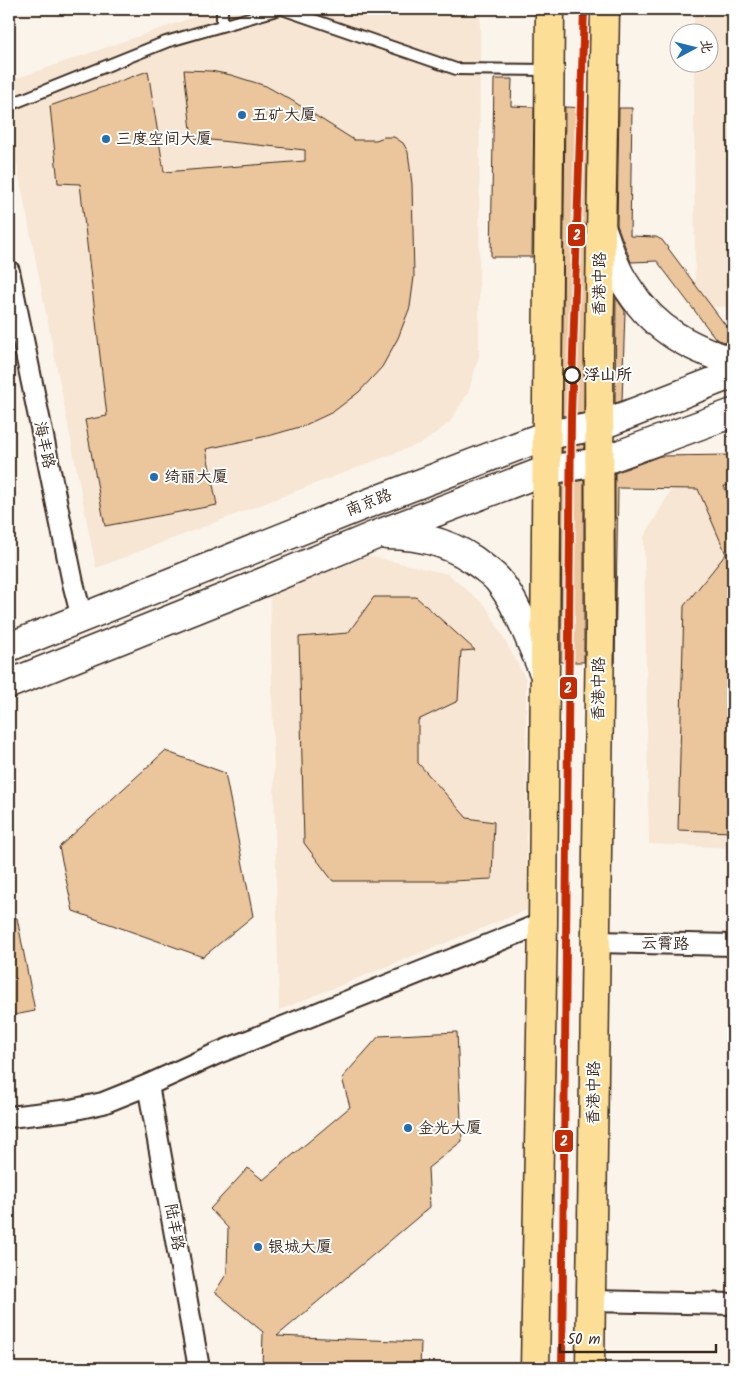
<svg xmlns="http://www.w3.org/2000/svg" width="742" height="1377" font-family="Kalam,'LXGW WenKai TC',sans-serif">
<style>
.built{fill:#f6e6d3}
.building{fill:#ebc69c;stroke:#3b2a1e}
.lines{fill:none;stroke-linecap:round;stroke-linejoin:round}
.lane-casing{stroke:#3b2a1e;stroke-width:14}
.street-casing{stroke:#3b2a1e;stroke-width:24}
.secondary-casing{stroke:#3b2a1e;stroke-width:31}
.primary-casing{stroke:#3b2a1e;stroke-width:31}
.path{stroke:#3b2a1e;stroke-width:3;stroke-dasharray:4 4;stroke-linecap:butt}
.lane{stroke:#fff;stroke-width:10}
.street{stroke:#fff;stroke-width:20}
.secondary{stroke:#fff;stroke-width:28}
.primary{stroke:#fcde96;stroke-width:28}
.metro-1-casing{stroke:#fff;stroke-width:11}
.metro-1{stroke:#c42c05;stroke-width:8}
.poi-dot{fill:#1f6fb2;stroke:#fff;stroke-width:2}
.stop-dot{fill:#fff;stroke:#3b2a1e;stroke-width:2.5}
.labels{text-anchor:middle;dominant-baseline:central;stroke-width:4;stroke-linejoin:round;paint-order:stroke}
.poi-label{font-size:16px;fill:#3b2a1e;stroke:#fff;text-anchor:start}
.street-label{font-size:16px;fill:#3b2a1e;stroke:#fff}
.stop-label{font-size:16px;font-weight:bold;fill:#3b2a1e;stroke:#fff;text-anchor:start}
.line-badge{stroke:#fff;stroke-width:2}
.badge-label{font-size:14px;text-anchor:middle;font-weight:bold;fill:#fff}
</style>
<rect width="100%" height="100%" fill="#fbf4eb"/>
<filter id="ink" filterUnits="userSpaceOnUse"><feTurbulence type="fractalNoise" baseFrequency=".02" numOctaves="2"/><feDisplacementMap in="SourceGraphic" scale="10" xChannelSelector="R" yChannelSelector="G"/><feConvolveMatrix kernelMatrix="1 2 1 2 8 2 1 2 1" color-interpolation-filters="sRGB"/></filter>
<g filter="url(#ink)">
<g class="built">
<polygon points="217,9 480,9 479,356 468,393 449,423 424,442 96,568 9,124 9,81"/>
<polygon points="694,9 733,9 733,306 695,308 694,63 710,62 710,32 694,32"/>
<polygon points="733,457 733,848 649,844 644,537 678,478"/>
<polygon points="369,556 448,574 486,606 526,679 527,910 279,1010 270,594"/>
</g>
<g class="building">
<polygon points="184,70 211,71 231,75 266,86 291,100 354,140 376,140 384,137 394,137 403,143 408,152 412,184 414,277 410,307 398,338 382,367 359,392 333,412 303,426 272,435 206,449 217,505 105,526 85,420 107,416 80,184 58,183 50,106 148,71 164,172 305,161 305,150 192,138"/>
<polygon points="494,79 512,79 511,106 534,107 532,257 491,257"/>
<polygon points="565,107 588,108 584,413 562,416"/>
<polygon points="619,108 632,108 630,236 656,237 662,240 726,326 733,323 733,345 716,339 657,261 631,262 617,225"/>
<polygon points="616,298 625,311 622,401 615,403"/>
<polygon points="584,444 584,449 562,452 562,448"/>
<polygon points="733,455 733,485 724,486 733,507 733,832 678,830 684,606 726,554 698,489 618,488 615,663 615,473 660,456"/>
<polygon points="584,480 584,662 561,662 562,484"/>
<polygon points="374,597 416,597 475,650 461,651 458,701 418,720 418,763 467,818 494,822 492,879 452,881 333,881 304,843 299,637 348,633"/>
<polygon points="165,751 225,773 253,916 203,957 73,911 59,847"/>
<polygon points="9,918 17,918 35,1011 9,1016"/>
<polygon points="457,1032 462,1141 428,1168 430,1207 277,1336 421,1342 420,1368 262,1368 263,1332 215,1292 227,1273 228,1228 210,1209 248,1168 263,1180 350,1107 342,1078 379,1036"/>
</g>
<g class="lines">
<defs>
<g id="lane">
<polyline points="222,9 222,25"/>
<polyline points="282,9 456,69 549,70"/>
<polyline points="9,105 166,42 280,9"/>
</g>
<g id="street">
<polyline points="9,271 73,583 82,618"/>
<polyline points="596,942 733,945"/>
<polyline points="148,1085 199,1368"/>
<polyline points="9,1117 71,1110 103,1103 148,1085 218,1053 543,923"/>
<polyline points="590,1301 733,1304"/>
</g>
<g id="secondary">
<path d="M601,227C607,242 611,257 618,271C621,278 626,285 630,291C656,331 690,347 733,362"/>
<path d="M387,535C423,535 455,544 483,567C488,571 494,575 498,580C518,604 531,644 544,673"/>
<polyline points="9,647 369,503 547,435 599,426 733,374"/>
<polyline points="9,684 244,590 376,535 547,470 599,462 733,413"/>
</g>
<g id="primary">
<polyline points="535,1368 543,923 550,9"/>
<polyline points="590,1368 600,629 599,351 605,9"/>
</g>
</defs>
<use href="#lane" class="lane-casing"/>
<use href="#street" class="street-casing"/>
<use href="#secondary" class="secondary-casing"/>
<use href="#primary" class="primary-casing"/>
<polyline class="path" points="681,9 681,14"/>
<use href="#lane" class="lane"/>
<use href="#street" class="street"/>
<use href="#secondary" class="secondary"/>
<use href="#primary" class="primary"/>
<defs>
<polyline id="metro-1" points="562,1368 571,416 584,9"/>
</defs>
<use href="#metro-1" class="metro-1-casing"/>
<use href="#metro-1" class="metro-1"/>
</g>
</g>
<g class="poi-dot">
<circle cx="242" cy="115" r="5"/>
<circle cx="106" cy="139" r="5"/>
<circle cx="154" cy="477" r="5"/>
<circle cx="408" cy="1128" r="5"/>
<circle cx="258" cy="1247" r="5"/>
</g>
<circle class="stop-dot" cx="572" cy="375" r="8"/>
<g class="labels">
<g class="poi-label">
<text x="252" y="115">五矿大厦</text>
<text x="116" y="139">三度空间大厦</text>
<text x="164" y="477">绮丽大厦</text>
<text x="418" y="1128">金光大厦</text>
<text x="268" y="1247">银城大厦</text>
</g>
<g class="street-label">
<text transform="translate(600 284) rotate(-89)">香港中路</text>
<text transform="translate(44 445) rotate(78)">海丰路</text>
<text transform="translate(369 503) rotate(-21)">南京路</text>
<text transform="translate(599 689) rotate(-89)">香港中路</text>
<text transform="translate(665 944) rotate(1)">云霄路</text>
<text transform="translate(594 1093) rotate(-89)">香港中路</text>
<text transform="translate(174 1227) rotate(80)">陆丰路</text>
</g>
<g class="stop-label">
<text x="584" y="375">浮山所</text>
</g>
</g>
<g class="line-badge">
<rect x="567" y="223" width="19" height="24" rx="5" fill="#c42c05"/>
<rect x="559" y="676" width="19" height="24" rx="5" fill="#c42c05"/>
<rect x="554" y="1129" width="20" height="24" rx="5" fill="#c42c05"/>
</g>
<g class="badge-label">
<text x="577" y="240">2</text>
<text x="568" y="693">2</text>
<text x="564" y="1146">2</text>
</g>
<rect width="742" height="1377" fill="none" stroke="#fff" stroke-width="30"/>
<rect x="15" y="15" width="712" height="1347" fill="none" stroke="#3b2a1e" stroke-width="2" filter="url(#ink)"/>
<g transform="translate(694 48) rotate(83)"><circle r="24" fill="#ffffff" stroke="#b1aaa5"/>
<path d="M0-4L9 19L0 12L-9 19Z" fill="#1f6fb2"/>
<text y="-8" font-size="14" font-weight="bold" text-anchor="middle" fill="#3b2a1e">北</text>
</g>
<path d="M560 1344v8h156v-8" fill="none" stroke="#3b2a1e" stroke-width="2.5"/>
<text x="567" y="1344" font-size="15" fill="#3b2a1e" stroke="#ffffff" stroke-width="4" paint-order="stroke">50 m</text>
</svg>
